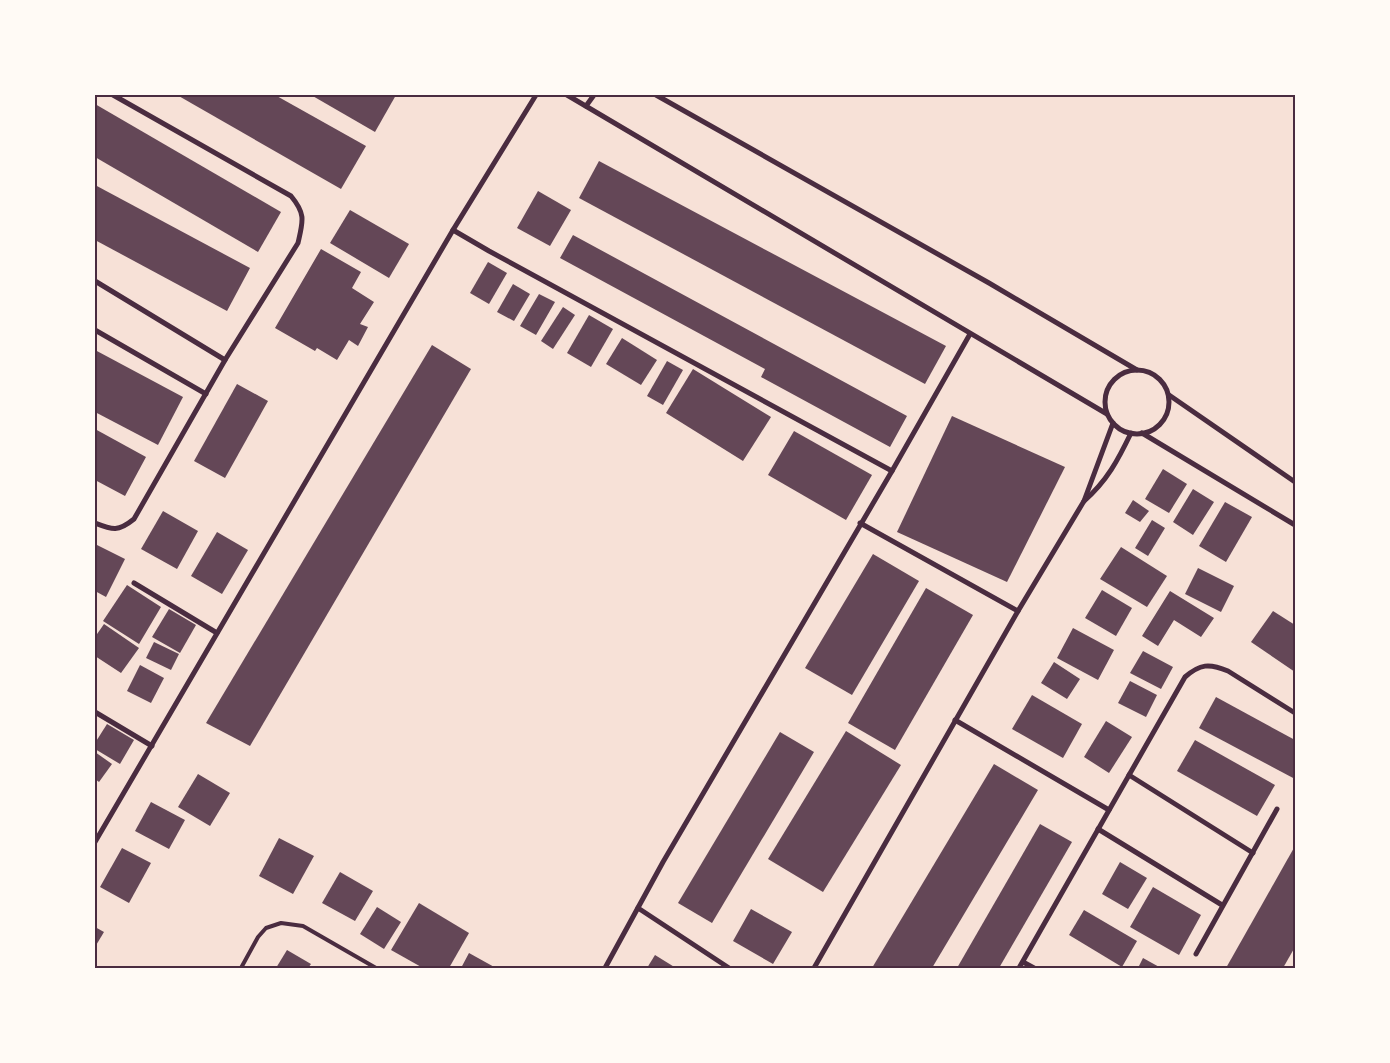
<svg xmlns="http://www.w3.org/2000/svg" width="1390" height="1063" font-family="'Golos Text',sans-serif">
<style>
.building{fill:#644757}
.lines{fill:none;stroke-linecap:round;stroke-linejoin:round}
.service{stroke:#4a2c40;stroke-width:4}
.minor{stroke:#4a2c40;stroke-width:5}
.neatline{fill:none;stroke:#4a2c40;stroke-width:2}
</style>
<rect width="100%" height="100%" fill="#f7e1d7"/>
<g class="building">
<polygon points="177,95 275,95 366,146 341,189"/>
<polygon points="311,95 396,95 375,132"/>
<polygon points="95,104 281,212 258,252 95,157"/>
<polygon points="599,161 946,346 925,384 579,198"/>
<polygon points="95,185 250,268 227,311 95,240"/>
<polygon points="538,191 571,210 550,246 517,228"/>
<polygon points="350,210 409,244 389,278 330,243"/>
<polygon points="573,235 907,416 890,447 761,377 765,369 560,258"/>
<polygon points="321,249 361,272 352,288 374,302 360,324 368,327 358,346 349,340 337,360 317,348 315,351 275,328"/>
<polygon points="488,262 507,273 489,304 470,293"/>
<polygon points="513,284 530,294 514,321 497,312"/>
<polygon points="539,294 555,302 536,335 520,326"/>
<polygon points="563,307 575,315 553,349 541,341"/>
<polygon points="589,315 613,329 591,367 567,353"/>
<polygon points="622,338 657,360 641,385 606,364"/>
<polygon points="432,345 471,369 250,746 206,723"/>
<polygon points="95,350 183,397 158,445 95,412"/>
<polygon points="667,361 683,370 663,405 647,396"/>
<polygon points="693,369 771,417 743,461 666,413"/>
<polygon points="237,384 268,401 225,478 194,461"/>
<polygon points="952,416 1065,467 1007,582 897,532"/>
<polygon points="95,429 146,457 125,496 95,480"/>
<polygon points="794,431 872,475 846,520 768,475"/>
<polygon points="1163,469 1187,484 1169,513 1145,499"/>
<polygon points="1193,489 1214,502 1193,535 1173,522"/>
<polygon points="1133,500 1149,511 1140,522 1125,513"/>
<polygon points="1225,502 1252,517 1226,562 1199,546"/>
<polygon points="163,511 198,531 177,569 141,549"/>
<polygon points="1152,520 1165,528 1148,556 1135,548"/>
<polygon points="217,532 248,550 222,594 191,576"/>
<polygon points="95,544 125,559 106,597 95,591"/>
<polygon points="1121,547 1167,576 1147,607 1100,579"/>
<polygon points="873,554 919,581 852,695 805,668"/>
<polygon points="1198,568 1234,586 1221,612 1185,594"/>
<polygon points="127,585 161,607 139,644 103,621"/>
<polygon points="926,588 973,615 895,750 848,723"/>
<polygon points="1102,590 1132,608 1116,636 1085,618"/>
<polygon points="1170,591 1214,618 1201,637 1174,620 1158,646 1142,636"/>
<polygon points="169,609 196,625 180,653 152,637"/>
<polygon points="1273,611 1295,625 1295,672 1251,642"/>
<polygon points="104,624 139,648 121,673 95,656 95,637"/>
<polygon points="1073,628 1114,650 1098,680 1057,658"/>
<polygon points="154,642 179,654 171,670 146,658"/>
<polygon points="1143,651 1173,667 1161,689 1130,673"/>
<polygon points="1054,662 1080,679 1067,699 1041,683"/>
<polygon points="140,665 164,678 151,703 127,691"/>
<polygon points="1130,681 1157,695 1146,717 1118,703"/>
<polygon points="1032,695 1082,724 1063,758 1012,729"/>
<polygon points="1216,697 1295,740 1295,779 1199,728"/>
<polygon points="1106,721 1132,737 1109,773 1084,757"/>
<polygon points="107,724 134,740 120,764 95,749 95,743"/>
<polygon points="846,731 901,765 823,892 768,859"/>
<polygon points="780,732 814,752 712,923 678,903"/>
<polygon points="1195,740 1275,785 1257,816 1177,771"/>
<polygon points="95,752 112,764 99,782 95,779"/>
<polygon points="994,764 1038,790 960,921 932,968 872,968"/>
<polygon points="198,774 230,793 210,826 178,807"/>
<polygon points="151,802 185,820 169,849 135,831"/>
<polygon points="1040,824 1072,842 999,968 957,968"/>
<polygon points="279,838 314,856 293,894 259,876"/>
<polygon points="1295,846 1295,947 1283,968 1226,968"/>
<polygon points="122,848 151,863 129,903 100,887"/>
<polygon points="1120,862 1147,878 1128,909 1102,894"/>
<polygon points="340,872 373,891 355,921 322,903"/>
<polygon points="1153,887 1201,915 1179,955 1130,927"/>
<polygon points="419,903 469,933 449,968 423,968 391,950"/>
<polygon points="377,907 401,922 384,949 360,934"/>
<polygon points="751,909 792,932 773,964 733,941"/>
<polygon points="1084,910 1137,941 1122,967 1069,935"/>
<polygon points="95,927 104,932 95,947"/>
<polygon points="287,950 311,964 308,968 276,968"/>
<polygon points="469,953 496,968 461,968"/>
<polygon points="655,955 676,968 647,968"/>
<polygon points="1143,958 1161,968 1138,968"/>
</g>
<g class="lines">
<polyline class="service" points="241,968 258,937 266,928 281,923 303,926 376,968"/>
<g class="minor">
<polyline points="567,95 1107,414"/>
<polyline points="656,95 989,283 1137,370"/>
<polyline points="586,106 594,95"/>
<polyline points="453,230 489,251 892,471"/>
<polyline points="95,281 225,360"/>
<polyline points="95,330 206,394"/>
<circle cx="1137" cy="402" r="32"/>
<polyline points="1169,395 1295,482"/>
<polyline points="1142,433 1295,525"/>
<path d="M1084,501C1107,481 1118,460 1131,433"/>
<path d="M95,523C113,530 118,532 134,519L225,360L298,243C303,221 306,214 291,196L113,95"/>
<polyline points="860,523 1018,611"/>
<polyline points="134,583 217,633"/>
<polyline points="95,712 152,746"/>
<polyline points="955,720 1109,810"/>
<polyline points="1129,775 1253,853"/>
<polyline points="1098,829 1222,905"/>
<polyline points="95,842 453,230 536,95"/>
<polyline points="638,908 729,968"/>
<polyline points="1196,954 1277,809"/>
<polyline points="1023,962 1034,968"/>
<polyline points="605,968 663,862 892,471 970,334"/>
<polyline points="814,968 1018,611 1084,501 1113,423"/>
<path d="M1019,968L1185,677C1200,664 1209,663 1228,671L1295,713"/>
</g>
</g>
<rect width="1390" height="1063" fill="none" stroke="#fffaf5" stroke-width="192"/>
<rect x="96" y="96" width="1198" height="871" class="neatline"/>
</svg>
